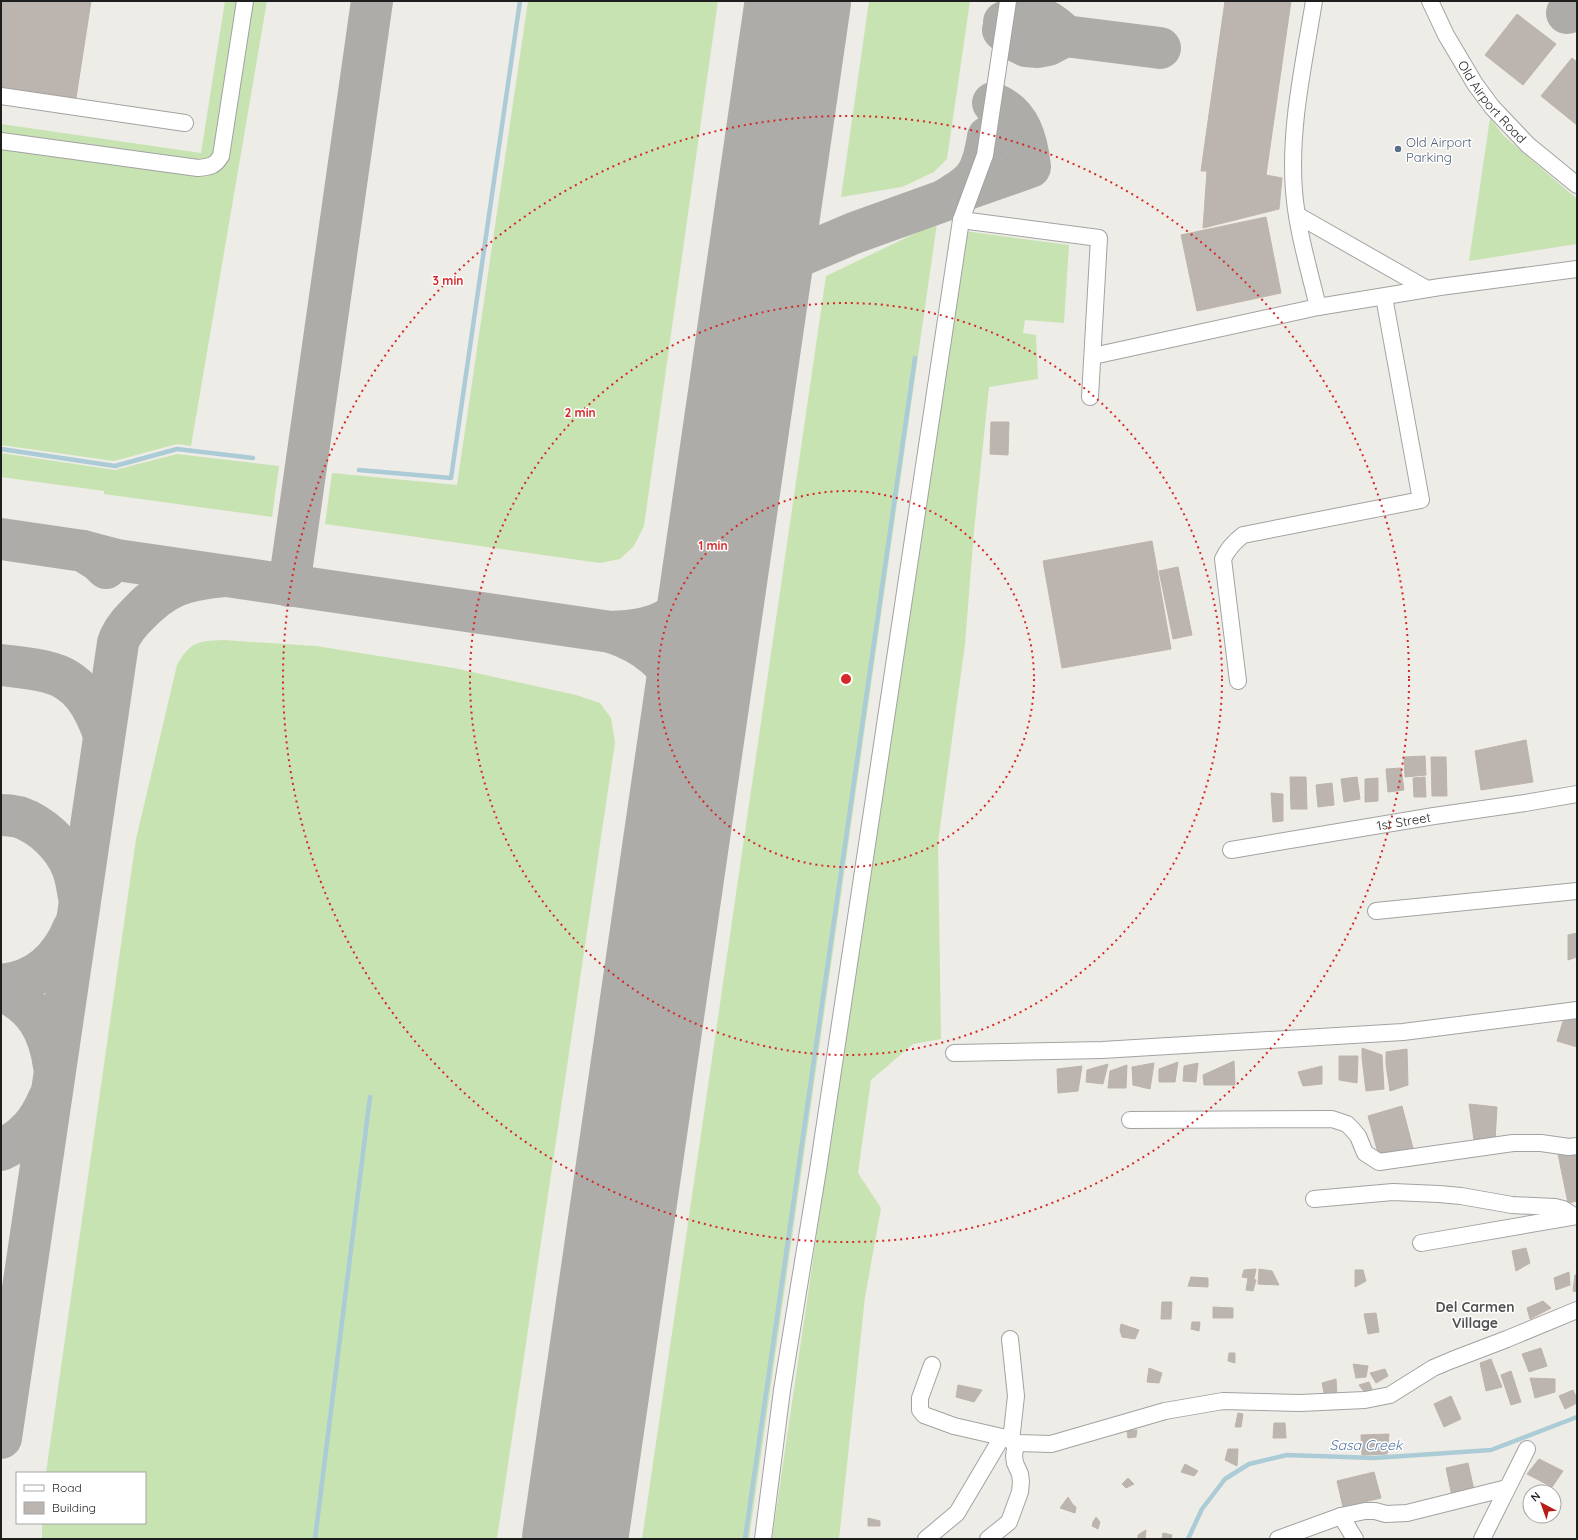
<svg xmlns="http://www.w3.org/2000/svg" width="1578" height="1540" font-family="Quicksand,sans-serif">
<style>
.grass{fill:#c7e3b1}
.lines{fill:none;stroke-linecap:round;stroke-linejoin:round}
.stream{stroke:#abcbd7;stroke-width:4.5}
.taxiway{stroke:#adaca9;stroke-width:42}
.runway{stroke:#adaca9;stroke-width:106}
.building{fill:#bbb4af;stroke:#beb4aa}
.minor-casing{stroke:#a2a2a2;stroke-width:18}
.minor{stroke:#fff;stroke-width:16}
.ring{fill:none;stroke:#d62828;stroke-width:2;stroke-dasharray:2 4}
.service-dot{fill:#5c6f8a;stroke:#fff;stroke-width:1.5}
.labels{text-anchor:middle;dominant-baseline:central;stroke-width:3;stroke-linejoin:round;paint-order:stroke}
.street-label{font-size:13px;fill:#1e1e1e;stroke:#fff}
.service-label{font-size:13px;fill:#4e5e75;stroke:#fff;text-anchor:start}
.neighbourhood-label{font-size:14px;font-weight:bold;fill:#515151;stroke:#fff}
.water-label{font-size:14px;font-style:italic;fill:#5578a3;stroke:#fff}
.centre{fill:#d62828;stroke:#fff;stroke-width:2}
.ring-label{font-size:12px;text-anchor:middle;font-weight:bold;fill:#d62828;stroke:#fff;stroke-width:3;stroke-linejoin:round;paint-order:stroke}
</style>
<rect width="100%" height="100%" fill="#eeece6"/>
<g class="grass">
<polygon points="225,1 240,1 216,149 213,156 205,162 1,136 1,124 201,153"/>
<polygon points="252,1 267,1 191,446 177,444 114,461 1,445 1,146 214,172"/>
<polygon points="528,1 718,1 644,526 634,546 620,559 600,563 325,524 332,473 457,485"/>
<polygon points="869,1 970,1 947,159 934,172 902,187 841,197"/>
<polygon points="1490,118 1504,136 1577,199 1577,244 1469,261"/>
<polygon points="937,223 749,1539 642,1539 826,276"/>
<polygon points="964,231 1069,245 1064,323 1025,320 1023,333 1036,335 1038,379 989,387 974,531 965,644 938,842 941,1039 913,1044 871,1080 858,1173 881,1208 865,1297 839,1539 772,1539"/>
<polygon points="1,453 115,470 177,454 279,466 272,517 104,494 104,491 1,477"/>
<path d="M223,640L316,646L454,668L576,695L600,703L611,718L615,743L497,1539H42V1523H145V1473H46L136,839L177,665C190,642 198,641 223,640Z"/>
</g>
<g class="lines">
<g class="stream">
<polyline points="1,449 115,466 177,449 253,458"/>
<polyline points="359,470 451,478 520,1"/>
<polyline points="315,1539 370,1097"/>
<polyline points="745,1539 915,358"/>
<polyline points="1188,1539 1202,1509 1225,1479 1249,1464 1287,1455 1374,1458 1491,1450 1577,1417"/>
</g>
<g class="taxiway">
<polyline points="1567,13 1575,1"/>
<path d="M1004,22C1030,10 1047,17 1065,36"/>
<polyline points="1003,30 1016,41 1026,46 1038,47 1048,45 1065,36 1160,48"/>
<path d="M956,193L1030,167C1027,140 1021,115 993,103"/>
<path d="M759,273L854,233L943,201C976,183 982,174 988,137"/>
<polyline points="1,539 83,551 99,561 106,568"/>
<path d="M83,551L117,560L611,632C645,643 672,664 684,698C688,710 689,725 691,738"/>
<polyline points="289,586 372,1"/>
<path d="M611,632C622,631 634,631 645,628C679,621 699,595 716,567"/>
<path d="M1,665C16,667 32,668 47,672C79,679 94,706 104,735"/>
<path d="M1,815C7,815 14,816 19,817C42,825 63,845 72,867C76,876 77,887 79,897"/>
<path d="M1,985C37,982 61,959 74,927"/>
<path d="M1,990C35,1005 49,1030 54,1066"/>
<path d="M1,1150C25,1139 39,1122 49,1098"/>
<path d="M1,1438L118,643C121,632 129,623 137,615C165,585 184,580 224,576"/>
</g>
<polyline class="runway" points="575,1539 798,1"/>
</g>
<g class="building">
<polygon points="1,1 91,1 76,98 1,87"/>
<polygon points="1225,1 1291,1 1266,175 1282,178 1279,209 1203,228 1207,171 1201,171"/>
<polygon points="1517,14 1556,44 1523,85 1485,55"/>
<polygon points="1572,58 1577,62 1577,125 1541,96"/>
<polygon points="1266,217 1281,293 1197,311 1181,235"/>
<polygon points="991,422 1009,422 1008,455 990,454"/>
<polygon points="1152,541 1171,649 1062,668 1043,561"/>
<polygon points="1178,567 1192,635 1173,639 1159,571"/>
<polygon points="1526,740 1533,782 1481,790 1475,751"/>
<polygon points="1425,756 1426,775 1405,777 1404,757"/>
<polygon points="1431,757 1446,757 1447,796 1432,796"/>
<polygon points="1401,768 1404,790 1388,792 1386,769"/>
<polygon points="1290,777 1306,777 1307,809 1291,809"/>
<polygon points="1357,777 1360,799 1344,802 1341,779"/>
<polygon points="1425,777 1426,797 1414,797 1413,778"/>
<polygon points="1378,778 1378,801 1365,802 1365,779"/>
<polygon points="1332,783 1334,805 1318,807 1316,785"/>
<polygon points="1271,793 1283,794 1283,821 1273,822"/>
<polygon points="1577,933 1577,957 1568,960 1568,935"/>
<polygon points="1565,1015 1577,1016 1577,1047 1557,1041"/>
<polygon points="1362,1048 1382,1055 1384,1089 1366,1091 1362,1058"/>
<polygon points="1407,1049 1408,1085 1390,1091 1386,1065 1386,1052"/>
<polygon points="1339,1056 1358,1056 1357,1083 1339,1080"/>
<polygon points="1234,1061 1235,1085 1204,1085 1203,1075"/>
<polygon points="1178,1062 1175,1082 1159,1082 1159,1069"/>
<polygon points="1154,1063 1150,1089 1133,1085 1132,1067"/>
<polygon points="1198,1063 1196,1082 1183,1081 1184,1066"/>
<polygon points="1108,1064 1103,1084 1086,1082 1087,1070"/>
<polygon points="1127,1065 1126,1088 1108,1088 1110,1071"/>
<polygon points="1082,1066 1078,1091 1058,1093 1057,1069"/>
<polygon points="1322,1066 1322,1084 1303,1086 1298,1072"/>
<polygon points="1469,1104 1497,1107 1495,1141 1474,1140"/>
<polygon points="1402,1106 1414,1152 1379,1157 1368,1116"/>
<polygon points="1577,1150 1577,1201 1568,1203 1558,1154"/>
<polygon points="1526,1248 1530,1263 1516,1271 1512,1251"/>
<polygon points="1256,1269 1254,1279 1242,1277 1244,1270"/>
<polygon points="1259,1269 1272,1271 1279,1285 1258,1284"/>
<polygon points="1355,1270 1363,1270 1366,1281 1355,1287"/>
<polygon points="1569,1272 1570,1285 1556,1290 1554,1278"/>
<polygon points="1575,1275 1577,1275 1577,1292 1573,1291"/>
<polygon points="1191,1277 1208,1278 1208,1287 1188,1286"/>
<polygon points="1248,1278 1256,1280 1253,1291 1246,1290"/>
<polygon points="1543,1301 1551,1308 1530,1319 1527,1308"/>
<polygon points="1162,1302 1172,1302 1171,1319 1161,1319"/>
<polygon points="1213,1307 1233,1308 1233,1318 1213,1318"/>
<polygon points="1376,1313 1379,1332 1368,1334 1364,1314"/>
<polygon points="1192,1322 1200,1322 1199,1331 1191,1329"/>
<polygon points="1121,1324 1139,1330 1135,1339 1122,1337 1120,1330"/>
<polygon points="1541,1348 1547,1366 1529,1372 1522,1354"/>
<polygon points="1229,1353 1235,1353 1235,1363 1228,1361"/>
<polygon points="1491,1359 1502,1387 1486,1391 1480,1363"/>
<polygon points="1353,1364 1368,1366 1366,1377 1356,1378"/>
<polygon points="1149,1368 1162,1373 1159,1383 1147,1382"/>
<polygon points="1385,1369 1388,1376 1376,1383 1370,1373"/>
<polygon points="1511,1371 1521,1402 1511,1405 1501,1375"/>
<polygon points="1530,1378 1555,1379 1555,1392 1535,1398"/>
<polygon points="1336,1379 1337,1395 1325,1398 1322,1383"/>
<polygon points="1369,1382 1372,1389 1365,1393 1359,1385"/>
<polygon points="958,1385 982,1390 974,1402 956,1397"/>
<polygon points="1573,1390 1577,1399 1577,1403 1565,1409 1559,1396"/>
<polygon points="1451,1396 1461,1419 1444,1427 1434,1404"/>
<polygon points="1238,1413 1243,1414 1241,1427 1235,1427"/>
<polygon points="1274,1423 1285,1423 1286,1438 1273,1438"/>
<polygon points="1137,1430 1136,1437 1128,1438 1127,1431"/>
<polygon points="1389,1434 1387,1454 1362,1455 1361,1435"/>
<polygon points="1228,1449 1238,1449 1237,1466 1225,1460"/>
<polygon points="1539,1459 1563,1471 1552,1487 1527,1474"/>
<polygon points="1468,1463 1474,1490 1452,1496 1446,1468"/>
<polygon points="1185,1464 1198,1471 1194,1476 1181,1472"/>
<polygon points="1374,1472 1381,1498 1343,1507 1337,1481"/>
<polygon points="1128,1478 1134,1484 1126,1488 1122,1484"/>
<polygon points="1068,1497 1073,1505 1076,1507 1075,1513 1060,1508"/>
<polygon points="1096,1517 1100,1522 1098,1529 1092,1526 1093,1522"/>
<polygon points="868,1518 880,1521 880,1526 868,1526"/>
<polygon points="1146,1530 1145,1539 1138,1539 1138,1535"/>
<polygon points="1163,1533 1172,1535 1171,1539 1162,1538"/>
</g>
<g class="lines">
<defs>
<g id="minor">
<path d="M1314,1C1304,63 1289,128 1294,191C1297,230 1309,269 1318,307"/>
<path id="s1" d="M1430,1L1446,35L1475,84L1492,107L1528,145L1577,185"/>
<polyline points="1,96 185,123"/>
<path d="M1,141L198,168C210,167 215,166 221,156L245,1"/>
<polyline points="1297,215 1427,289"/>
<polyline points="961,220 1099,238 1090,397"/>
<polyline points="1093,356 1318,307 1440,287 1577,269"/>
<path d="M1238,681L1223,559C1228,548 1234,542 1243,535L1421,500L1384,297"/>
<path id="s2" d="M1231,850L1434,816L1525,803L1577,794"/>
<polyline points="1376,911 1577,891"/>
<polyline points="954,1053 1102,1050 1403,1032 1577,1010"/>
<polyline points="1130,1120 1332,1119 1347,1124 1352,1129 1358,1136 1365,1153 1379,1162 1513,1143 1541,1143 1569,1147 1577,1146"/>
<polyline points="1314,1199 1393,1192 1439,1194 1461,1196 1512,1205 1555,1207 1563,1209 1574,1216"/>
<polyline points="1421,1243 1577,1216"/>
<polyline points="1010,1339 1016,1396 1011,1441"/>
<polyline points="932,1365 920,1398 920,1410 924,1415 954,1426 1002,1437 1018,1443 1051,1444 1165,1411 1223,1401 1300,1403 1365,1400 1390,1395 1433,1368 1452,1360 1507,1339 1577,1310"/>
<polyline points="1341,1516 1355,1539"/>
<polyline points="763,1539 782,1390 818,1170 961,220 985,155 1008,1"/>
<polyline points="926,1539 957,1513 1002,1437"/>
<polyline points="988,1539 1009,1522 1020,1492 1021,1482 1020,1474 1015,1463 1014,1456 1016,1443"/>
<polyline points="1278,1539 1341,1516 1365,1511 1375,1511 1386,1514 1407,1513 1507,1488"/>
<polyline points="1482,1539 1527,1449"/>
</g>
</defs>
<use href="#minor" class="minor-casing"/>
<use href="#minor" class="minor"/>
</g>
<g class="ring">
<circle cx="846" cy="679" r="188"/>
<circle cx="846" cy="679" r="376"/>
<circle cx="846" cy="679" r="563"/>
</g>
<circle class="service-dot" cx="1398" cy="149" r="4"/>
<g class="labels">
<g class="street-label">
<text stroke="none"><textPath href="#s1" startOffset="119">Old Airport Road</textPath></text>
<text stroke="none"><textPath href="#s2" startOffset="175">1st Street</textPath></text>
</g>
<g class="service-label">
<text x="1406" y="142">Old Airport<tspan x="1406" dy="15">Parking</tspan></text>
</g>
<g class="neighbourhood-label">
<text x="1475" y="1307">Del Carmen<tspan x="1475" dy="16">Village</tspan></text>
</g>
<g class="water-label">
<text x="1366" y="1445">Sasa Creek</text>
</g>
</g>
<circle cx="846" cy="679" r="6" class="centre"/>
<g class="ring-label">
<text x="448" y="285">3 min</text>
<text x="580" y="417">2 min</text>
<text x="713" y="550">1 min</text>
</g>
<rect width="1578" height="1540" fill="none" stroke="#1e1e1e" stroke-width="4"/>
<rect x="16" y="1472" width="130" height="52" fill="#ffffff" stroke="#a5a5a5"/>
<rect x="24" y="1485" width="20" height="6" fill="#ffffff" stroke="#a5a5a5"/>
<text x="52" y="1492" font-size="12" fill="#1e1e1e">Road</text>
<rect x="24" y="1502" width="20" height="12" fill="#bbb4af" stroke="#a5a5a5"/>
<text x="52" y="1512" font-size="12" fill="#1e1e1e">Building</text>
<g transform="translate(1542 1504) rotate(319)"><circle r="19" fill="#ffffff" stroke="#a5a5a5"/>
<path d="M0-3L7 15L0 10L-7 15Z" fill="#b61f17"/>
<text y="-6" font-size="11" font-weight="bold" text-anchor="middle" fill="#1e1e1e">N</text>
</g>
</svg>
